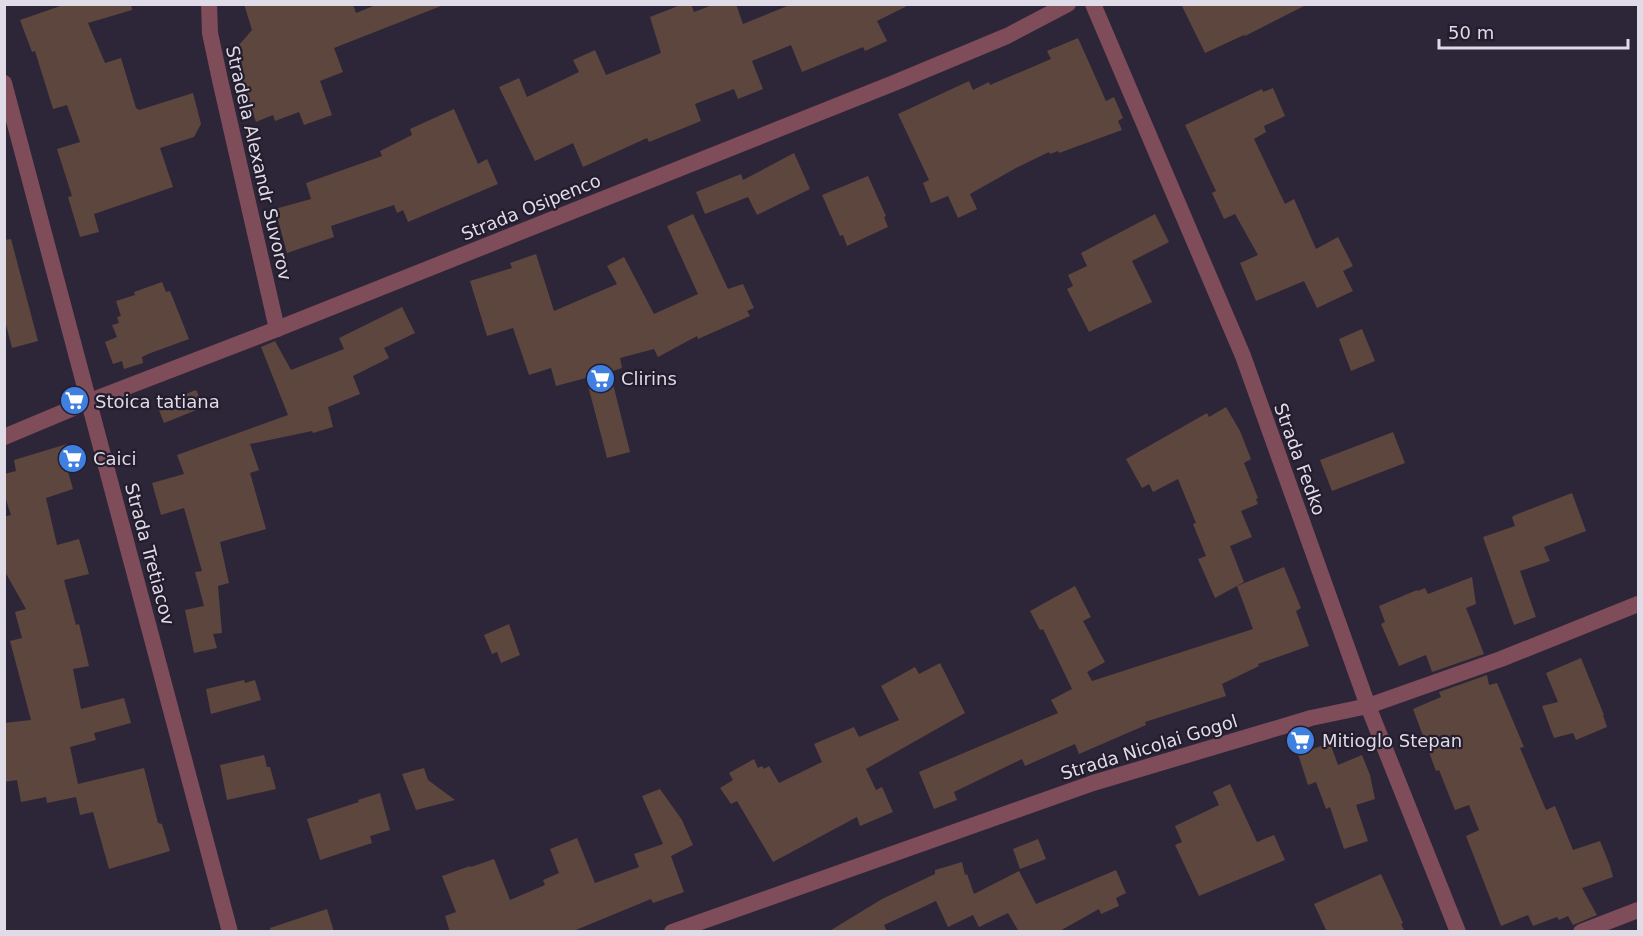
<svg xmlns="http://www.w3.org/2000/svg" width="1643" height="936" font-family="'DejaVu Sans',sans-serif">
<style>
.building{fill:#5d463e}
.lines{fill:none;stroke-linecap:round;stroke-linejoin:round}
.minor{stroke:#7f4c59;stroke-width:16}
.tertiary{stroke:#7f4c59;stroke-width:16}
.labels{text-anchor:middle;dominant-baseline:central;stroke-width:4.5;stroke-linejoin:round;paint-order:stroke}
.street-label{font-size:18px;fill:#dfdbe7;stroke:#241d2e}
.poi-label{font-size:18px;fill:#dfdbe7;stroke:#241d2e;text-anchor:start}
</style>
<rect width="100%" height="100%" fill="#2d2638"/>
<g class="building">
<polygon points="66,4 131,4 132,10 88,23 105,63 121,58 136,108 139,110 193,93 201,124 194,137 160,148 173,187 94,214 99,232 80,237 68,197 72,196 57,149 80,142 67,105 53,109 35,51 32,52 20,20"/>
<polygon points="244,4 353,4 356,13 378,4 441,6 334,48 343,72 320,81 332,115 304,125 299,112 275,121 273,115 256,122 233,52 252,30"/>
<polygon points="683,4 691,4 694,12 715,4 736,4 743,24 792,4 911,4 877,21 887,41 865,51 863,47 802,72 791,45 752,61 763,89 738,99 734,89 695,104 701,121 649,142 647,138 583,167 573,143 535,161 499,87 519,78 527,97 579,72 573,60 595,50 606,75 661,53 650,17"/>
<polygon points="1181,4 1308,4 1245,36 1244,35 1205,53"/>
<polygon points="1078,38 1106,101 1114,97 1123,118 1118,121 1122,130 1059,153 1058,151 1050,154 1049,152 1016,168 970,194 977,209 958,218 948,196 931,203 923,183 929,180 898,114 969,81 973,90 989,82 990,85 1051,59 1047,51"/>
<polygon points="1273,88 1285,116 1264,126 1266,132 1254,139 1285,204 1294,199 1316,249 1338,237 1353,266 1343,271 1353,291 1317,308 1304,281 1256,301 1240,263 1258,255 1235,214 1224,219 1212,193 1216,191 1185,125 1262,89 1263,92"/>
<polygon points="454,109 478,164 487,159 498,184 408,222 403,210 397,213 394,205 331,226 334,237 287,253 275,209 311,199 306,183 382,156 380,151 412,135 410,129"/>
<polygon points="794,153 810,189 757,215 748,197 705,214 696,192 741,174 743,180"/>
<polygon points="868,176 886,216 884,217 888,227 847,246 843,235 840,236 822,195"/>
<polygon points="693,214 728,289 743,284 754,308 747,311 750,316 698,339 697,336 658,357 654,349 620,358 622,368 610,372 630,452 607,458 586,378 556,386 551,368 529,375 513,328 487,336 470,281 512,268 510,263 536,254 554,311 617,284 607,266 624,257 654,314 698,294 667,226"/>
<polygon points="1155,214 1169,242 1132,261 1152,302 1089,332 1067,289 1073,286 1068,275 1087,266 1081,253"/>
<polygon points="11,239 38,341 12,348 4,317 4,240"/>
<polygon points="162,282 166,292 170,291 189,339 148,354 142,357 143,363 124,369 122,361 113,364 105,342 117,337 112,325 119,323 117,317 121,316 116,301 135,295 134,292"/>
<polygon points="402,307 415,333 384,348 389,358 353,376 360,394 328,407 333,427 313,433 312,431 250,444 259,470 250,473 266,529 220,542 229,583 218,586 222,633 213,634 217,648 194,653 185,610 204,606 195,572 202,571 184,508 161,515 152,483 184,474 177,455 288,415 261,347 275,341 291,370 344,349 339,338"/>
<polygon points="1362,329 1375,361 1351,371 1339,339"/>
<polygon points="196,390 204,407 164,423 157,405"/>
<polygon points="1226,407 1240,431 1251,459 1244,463 1258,498 1256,499 1258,504 1241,511 1252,537 1230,546 1244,582 1215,598 1198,559 1206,556 1193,524 1196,523 1178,479 1153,492 1149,484 1142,488 1126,459 1207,413 1209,417"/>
<polygon points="1393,432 1405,463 1332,491 1320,460"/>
<polygon points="67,444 73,463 66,465 73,489 46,498 57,545 79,539 89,574 64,580 76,625 79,624 89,666 73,669 81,709 124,698 131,723 94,733 96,740 70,747 78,784 144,768 158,823 162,824 170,851 109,869 93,812 80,815 76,797 47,803 46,797 21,802 17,780 4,782 4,723 31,720 10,641 22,638 15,612 26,609 4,570 4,517 11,515 4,494 4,474 16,471 14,460"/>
<polygon points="1572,493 1586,531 1544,547 1550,561 1520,571 1536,617 1514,625 1483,537 1515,526 1512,517 1515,515"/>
<polygon points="1284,567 1301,608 1296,611 1309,646 1258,664 1259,666 1222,684 1226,696 1145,722 1146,725 1079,754 1075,744 1025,766 1022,759 954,792 957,800 934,809 919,772 1058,713 1051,700 1072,689 1043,629 1040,630 1030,611 1075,586 1091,617 1083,621 1105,662 1087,672 1092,681 1253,629 1237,586"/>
<polygon points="1472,577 1476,604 1466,608 1484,654 1432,672 1426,655 1399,666 1381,624 1385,622 1379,606 1417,590 1418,591 1425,588 1428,594"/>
<polygon points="509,624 520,655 501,663 497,652 492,654 484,635"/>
<polygon points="1581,658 1604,715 1603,715 1607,727 1576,740 1573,733 1554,738 1542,706 1558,702 1546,673"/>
<polygon points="940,663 965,713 866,769 876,790 882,787 893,812 860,826 857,817 773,862 737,801 731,804 720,788 733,780 729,773 754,759 758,768 762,766 764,769 769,766 779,783 822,762 814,744 854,727 859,737 899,720 881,686 915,667 919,674"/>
<polygon points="1487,675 1489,685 1497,683 1524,747 1520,748 1546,810 1555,806 1573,850 1600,841 1610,866 1613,877 1582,888 1597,915 1573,925 1568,916 1559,920 1557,917 1533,926 1528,915 1501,926 1466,836 1479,830 1469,805 1455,810 1439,770 1436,771 1413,709 1441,697 1439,692"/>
<polygon points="244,680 245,683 255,680 261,700 211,714 206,689"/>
<polygon points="1330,743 1338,765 1362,755 1370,775 1375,799 1356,805 1368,841 1344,849 1330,807 1326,809 1316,782 1308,785 1298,754"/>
<polygon points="264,755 267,767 270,767 276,789 227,800 220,765"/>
<polygon points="424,768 428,780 455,800 416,810 402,774"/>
<polygon points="1230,784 1257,842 1274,835 1285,860 1199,896 1175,845 1182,842 1175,826 1219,805 1213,792"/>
<polygon points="660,789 682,820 693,845 671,856 684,892 653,903 651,899 571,932 450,932 445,916 456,912 442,876 470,866 471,867 494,859 510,900 545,885 543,880 559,873 550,849 577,838 595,883 639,867 634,854 663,844 642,796"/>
<polygon points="380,793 390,830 370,836 372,843 320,860 307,819 359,802 358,800"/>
<polygon points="1038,839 1046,859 1020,869 1013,849"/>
<polygon points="962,862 965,875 967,874 974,894 1019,871 1036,904 1116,870 1126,893 1116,898 1119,906 1101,914 1099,909 1058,932 1019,932 1008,913 979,927 973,915 948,927 936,901 884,925 887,932 828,932 882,899 935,874 935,870"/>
<polygon points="1381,874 1403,923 1401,924 1405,932 1327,932 1314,904"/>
<polygon points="327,909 334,932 270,932 270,928"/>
</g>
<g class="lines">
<g class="minor">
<polyline points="209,4 210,33 220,80 277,329"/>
<polyline points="1093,4 1243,356 1368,706 1458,932"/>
<polyline points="4,437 90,401 277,329 894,83 1007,36 1068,4"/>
<polyline points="672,932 1093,783 1311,718 1368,706 1501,659 1638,604"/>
<polyline points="1581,932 1638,910"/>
</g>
<polyline class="tertiary" points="4,83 230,932"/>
</g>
<defs>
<symbol id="supermarket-disc" viewBox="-11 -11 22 22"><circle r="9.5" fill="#3f7fe0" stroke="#241d2e"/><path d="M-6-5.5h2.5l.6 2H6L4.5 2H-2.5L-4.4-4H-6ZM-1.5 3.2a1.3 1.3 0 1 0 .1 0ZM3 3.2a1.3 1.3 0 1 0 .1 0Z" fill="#fff"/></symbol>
</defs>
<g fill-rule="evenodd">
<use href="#supermarket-disc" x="584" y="362" width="33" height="33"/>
<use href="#supermarket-disc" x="58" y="384" width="33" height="33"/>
<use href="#supermarket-disc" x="56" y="442" width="33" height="33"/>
<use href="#supermarket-disc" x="1284" y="724" width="33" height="33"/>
</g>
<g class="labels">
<g class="street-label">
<text transform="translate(259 163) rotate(77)">Stradela Alexandr Suvorov</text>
<text transform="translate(531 207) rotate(-22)">Strada Osipenco</text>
<text transform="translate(1300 459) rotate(70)">Strada Fedko</text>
<text transform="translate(150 554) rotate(75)">Strada Tretiacov</text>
<text transform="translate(1149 747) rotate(-17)">Strada Nicolai Gogol</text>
</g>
<g class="poi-label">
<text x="621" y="378">Clirins</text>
<text x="95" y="401">Stoica tatiana</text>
<text x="93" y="458">Caici</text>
<text x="1322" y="740">Mitioglo Stepan</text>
</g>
</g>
<rect width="1643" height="936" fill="none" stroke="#dfdbe7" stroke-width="12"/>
<path d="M1439 39v9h189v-9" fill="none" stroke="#dfdbe7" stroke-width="3"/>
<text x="1448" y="39" font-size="18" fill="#dfdbe7" stroke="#241d2e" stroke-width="4.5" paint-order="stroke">50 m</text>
</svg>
